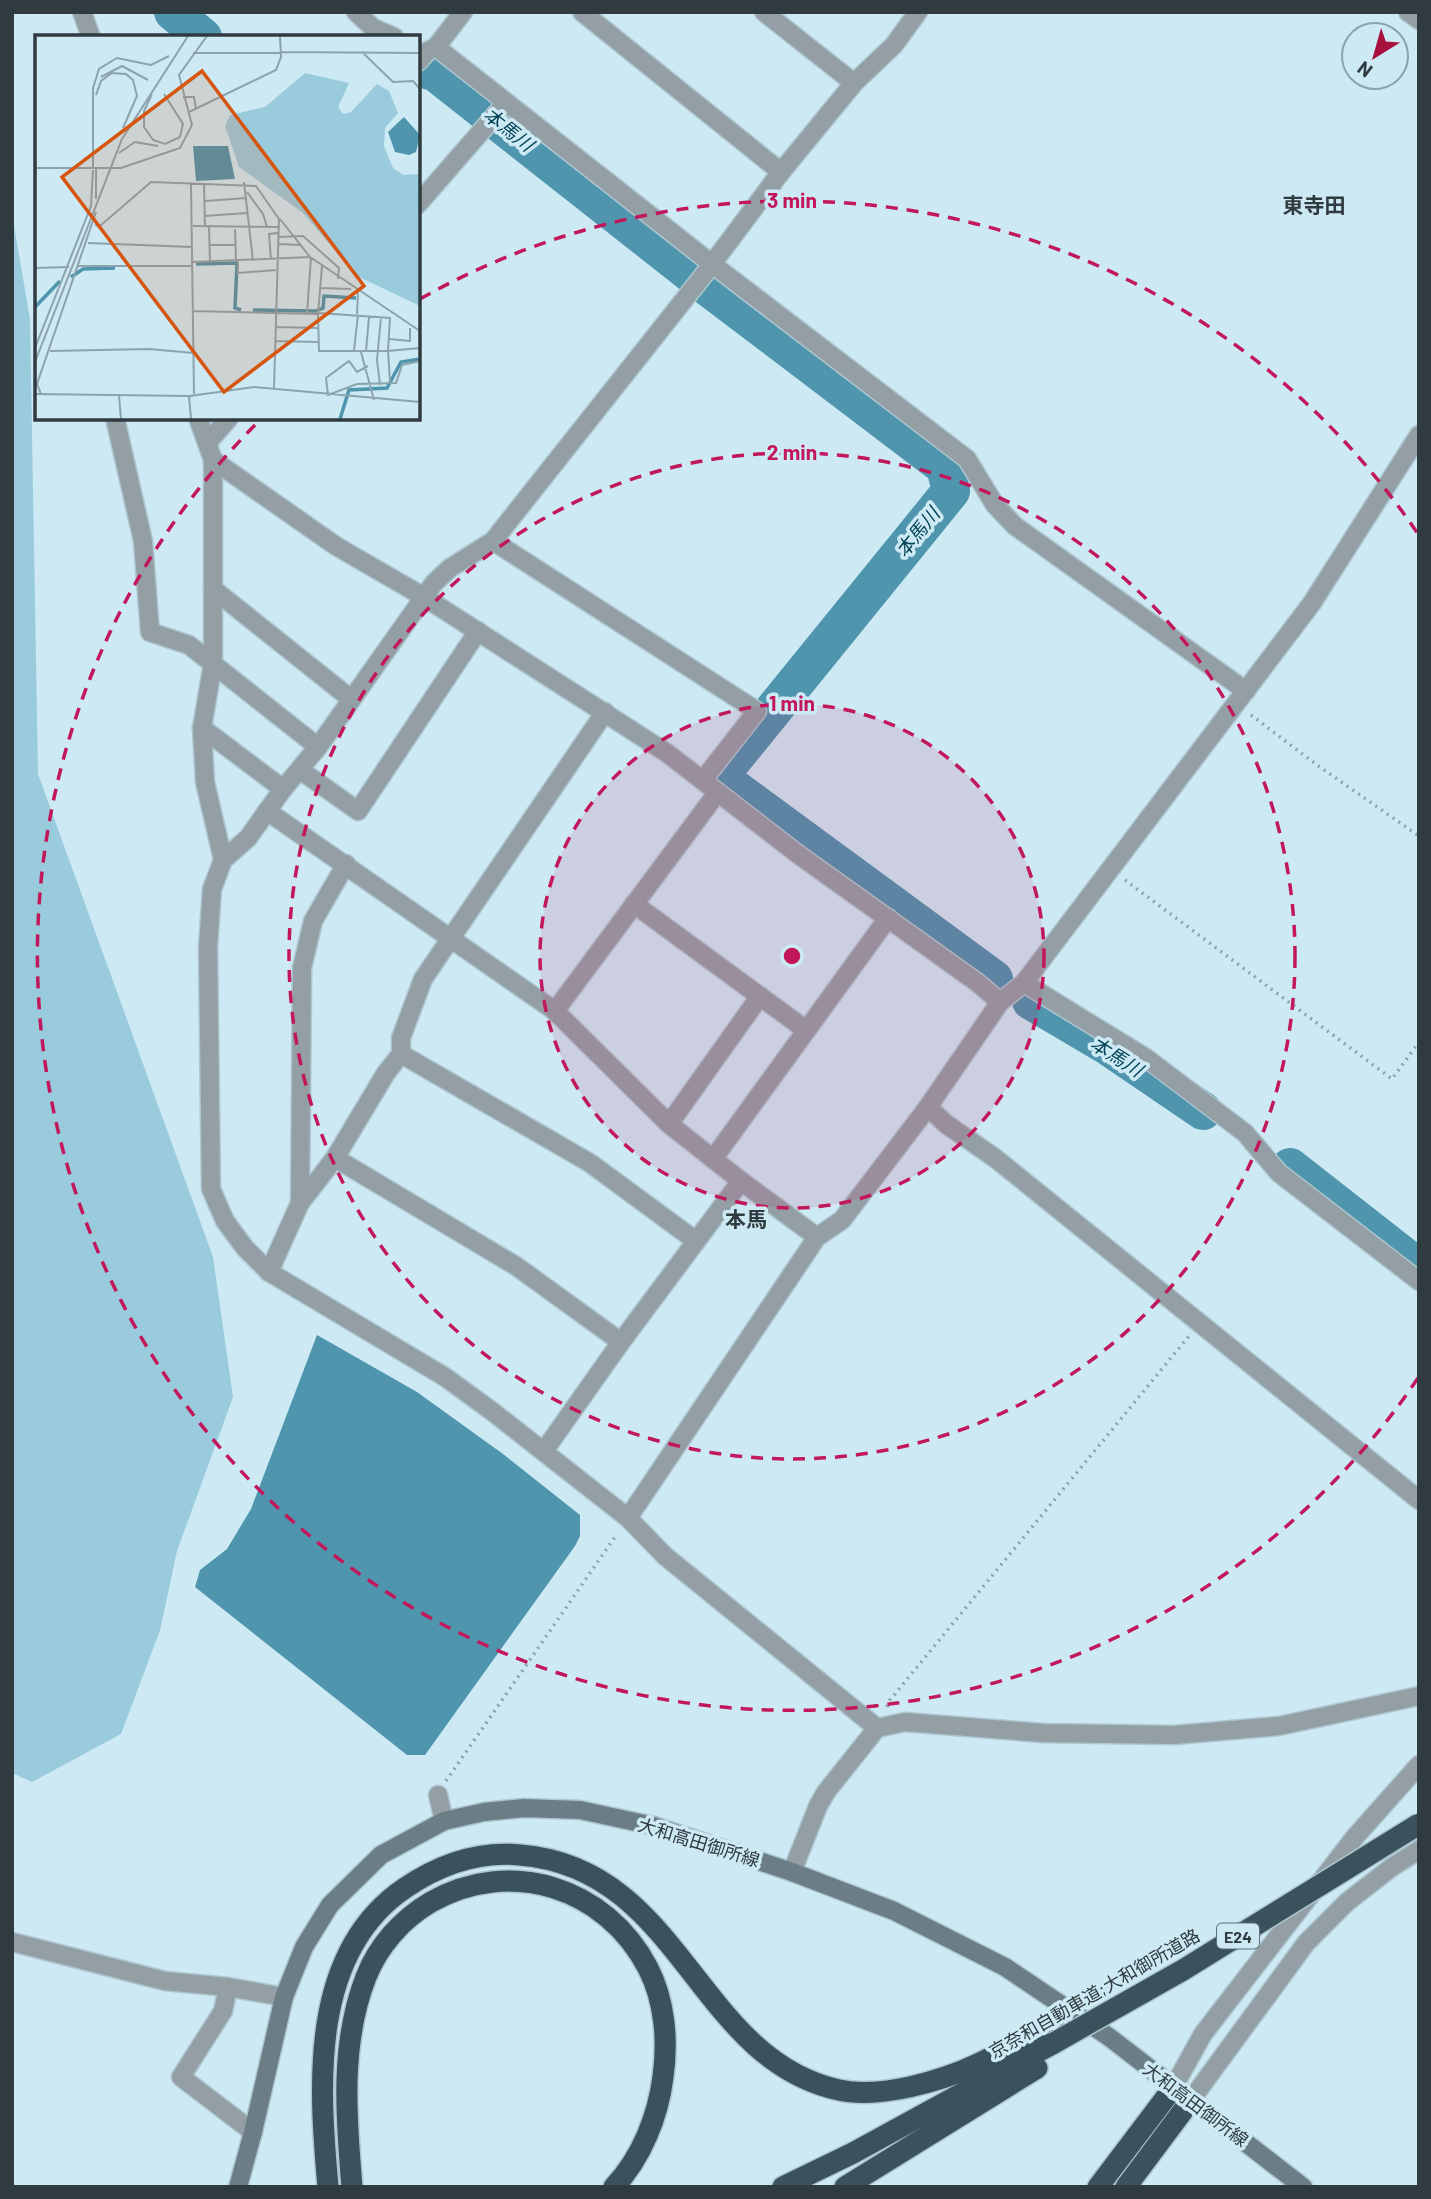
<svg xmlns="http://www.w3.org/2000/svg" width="1431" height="2199" font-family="Barlow,'Noto Sans JP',sans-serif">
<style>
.green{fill:#99cbdd}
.water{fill:#4f95ad}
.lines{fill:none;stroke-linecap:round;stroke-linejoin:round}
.river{stroke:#4f95ad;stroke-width:38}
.minor-casing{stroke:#adc6d0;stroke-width:21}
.secondary-casing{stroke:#adc6d0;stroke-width:21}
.motorway-casing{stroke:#adc6d0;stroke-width:24}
.path{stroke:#8ca3ab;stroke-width:3.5;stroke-dasharray:2 5;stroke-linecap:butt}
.minor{stroke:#939fa4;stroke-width:18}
.secondary{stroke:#6c7e85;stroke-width:18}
.motorway{stroke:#39525c;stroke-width:21}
.motorway-bridge-casing{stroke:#adc6d0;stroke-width:24;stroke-linecap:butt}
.motorway-bridge{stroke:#39525c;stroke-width:21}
.ring{fill:none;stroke:#c2185b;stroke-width:3.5;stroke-dasharray:12 9}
.labels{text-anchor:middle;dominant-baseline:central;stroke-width:7;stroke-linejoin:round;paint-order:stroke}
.shield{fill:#cce9f4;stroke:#5e6f75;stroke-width:2}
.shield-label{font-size:16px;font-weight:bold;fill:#2f3b3f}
.street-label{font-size:18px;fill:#2f3b3f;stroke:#cce9f4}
.water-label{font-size:19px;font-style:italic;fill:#034355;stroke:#cce9f4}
.quarter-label{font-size:21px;font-weight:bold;fill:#2f3b3f;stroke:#cce9f4}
.inset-river{fill:none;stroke:#4f95ad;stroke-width:3.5}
.inset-road{fill:none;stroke:#8da3ac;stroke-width:2}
.view{fill:#d65611;fill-opacity:0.15;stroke:#d65611;stroke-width:3.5}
.inset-edge{fill:none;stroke:#2f3b3f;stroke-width:3.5}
.centre{fill:#c2185b;stroke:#cce9f4;stroke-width:3.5}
.ring-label{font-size:21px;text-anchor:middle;font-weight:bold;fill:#c2185b;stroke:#cce9f4;stroke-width:7;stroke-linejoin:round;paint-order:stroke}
</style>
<rect width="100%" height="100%" fill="#cce9f4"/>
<polygon class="green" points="12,214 30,319 38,774 213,1257 233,1397 177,1551 160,1630 121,1734 32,1782 12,1773"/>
<polygon class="water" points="317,1335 417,1392 503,1454 580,1515 580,1536 575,1546 425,1755 407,1755 195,1587 200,1570 227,1549 251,1509"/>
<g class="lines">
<g class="river">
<polyline points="173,12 203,37"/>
<polyline points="418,67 436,73 709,288 945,467 951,491 719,777 994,979"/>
<polyline points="1031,1001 1109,1047 1203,1111"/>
<polyline points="1290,1167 1419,1268"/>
</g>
<defs>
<g id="minor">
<polyline points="82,12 91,37"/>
<polyline points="356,12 373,28 394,37"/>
<polyline points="582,12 781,172"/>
<polyline points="764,12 854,83"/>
<polyline points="1408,12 1419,20"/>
<polyline points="436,47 712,264 967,459 995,505 1015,526 1246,691"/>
<polyline points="418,62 428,51 436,47 463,12"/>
<polyline points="418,204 506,103"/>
<polyline points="115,418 143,541 150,632 189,645 318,747"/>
<polyline points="198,418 213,460 336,546 424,597 667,753 799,855 978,983 1000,1002"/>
<polyline points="208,442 229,418"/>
<polyline points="213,460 213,663 202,728 205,782 223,860"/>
<polyline points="493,541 757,711 703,780"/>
<polyline points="213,589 351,699"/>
<polyline points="202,728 283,789"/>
<polyline points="300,770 358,811 478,631"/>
<polyline points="267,811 555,1011 669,1124 741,1181 817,1237"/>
<polyline points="634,904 806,1030"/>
<polyline points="1024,983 1146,1058 1245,1133 1279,1173 1419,1281"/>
<polyline points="555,1011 717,793"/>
<polyline points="401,1054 590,1163 696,1241"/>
<polyline points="928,1107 946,1124 995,1158 1419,1500"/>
<polyline points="669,1124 760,996"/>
<polyline points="335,1158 516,1266 621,1342"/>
<polyline points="713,1159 888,918"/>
<polyline points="300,1203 302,968 313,921 346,864"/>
<polyline points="269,1272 300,1203 335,1158 386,1073 401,1054 401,1038 423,979 605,712"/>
<polyline points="544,1451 621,1342 741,1181"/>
<polyline points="628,1518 817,1237 842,1220 928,1107 1000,1002 1024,983 1312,603 1419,435"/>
<polyline points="877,1728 665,1556 628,1518 493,1412 445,1377 269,1272 245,1248 225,1221 211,1189 208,947 212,889 223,860 248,838 283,789 318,747 434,583 450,568 493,541 706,272 781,172 854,83 894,45 918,12"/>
<polyline points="438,1795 444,1821"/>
<polyline points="792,1872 818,1806 826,1792 877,1728 905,1722 1043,1733 1174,1735 1279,1726 1419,1696"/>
<polyline points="12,1942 165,1981 228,1987 284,1997"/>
<polyline points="228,1987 223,2011 181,2077 253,2132"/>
<polyline points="1173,2088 1203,2034 1355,1837 1419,1765"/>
<polyline points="1191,2100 1306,1943 1347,1902 1392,1867 1419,1850"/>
</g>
<polyline id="secondary" points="238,2187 253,2132 284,1997 304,1947 330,1905 381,1855 444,1821 484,1812 524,1808 580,1810 654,1826 792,1872 894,1911 1005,1967 1109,2037 1303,2187"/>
<g id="motorway">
<path d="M328,2187C319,2086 309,1953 405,1888C439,1865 479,1851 520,1855C682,1868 696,2059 839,2090C881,2099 942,2081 980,2063C999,2055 1015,2041 1034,2033C1048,2027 1068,2029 1083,2027"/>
<path d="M352,2187C346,2117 340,2043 366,1977C378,1946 402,1919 431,1902C510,1857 606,1887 648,1968C665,2001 668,2041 663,2077C658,2116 642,2157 614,2187"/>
<polyline points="783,2187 853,2153 1054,2043"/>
<polyline points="845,2187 1037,2068"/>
<polyline points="1098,2187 1173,2088"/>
<polyline points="1126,2187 1191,2100"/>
</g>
</defs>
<use href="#minor" class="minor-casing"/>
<use href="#secondary" class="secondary-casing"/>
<use href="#motorway" class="motorway-casing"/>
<g class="path">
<polyline points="1251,715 1317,765 1419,836"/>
<polyline points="1125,880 1392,1079 1419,1042"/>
<polyline points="887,1707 890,1700 1189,1336"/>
<polyline points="446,1781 617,1534"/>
</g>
<use href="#minor" class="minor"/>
<use href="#secondary" class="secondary"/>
<use href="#motorway" class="motorway"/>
<defs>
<polyline id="motorway-bridge" points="1054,2043 1183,1970 1419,1824"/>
</defs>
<use href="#motorway-bridge" class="motorway-bridge-casing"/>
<use href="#motorway-bridge" class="motorway-bridge"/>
</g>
<circle cx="792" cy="956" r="252" fill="#c2185b" fill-opacity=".12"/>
<g class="ring">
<circle cx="792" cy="956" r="252"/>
<circle cx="792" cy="956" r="503"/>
<path d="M1418 1378A755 755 0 1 1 258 422M420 299A755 755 0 0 1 1418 534"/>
</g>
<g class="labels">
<rect class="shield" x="1217" y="1923.5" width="42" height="25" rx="5"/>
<g class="shield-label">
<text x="1238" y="1936">E24</text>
</g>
<g class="street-label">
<text transform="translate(699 1842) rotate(17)">大和高田御所線</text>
<text transform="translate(1094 1993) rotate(-30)">京奈和自動車道;大和御所道路</text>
<text transform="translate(1196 2104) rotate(37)">大和高田御所線</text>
</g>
<g class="water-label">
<text transform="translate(509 129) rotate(38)">本馬川</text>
<text transform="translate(917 532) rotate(-51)">本馬川</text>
<text transform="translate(1117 1056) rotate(32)">本馬川</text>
</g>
<g class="quarter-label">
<text x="1314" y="204">東寺田</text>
<text x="746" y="1218">本馬</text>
</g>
</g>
<g transform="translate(35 35)">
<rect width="385" height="385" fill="#cce9f4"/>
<path d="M270,38L314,48L303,72L308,79L316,77L342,49L354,56L363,78L350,93L349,111L358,133L368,140L385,139V271L322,241L268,178L204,132L190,91L195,80L230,72Z" fill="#99cbdd"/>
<path d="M369,82L385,100L381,117L374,120L360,117L353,97ZM158,111H193L200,144L161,146Z" fill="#4f95ad"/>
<path class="inset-river" d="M161,229L202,228L200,273L206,275M36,242L48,234L80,233M0,272L25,246M218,275L281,276L288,273L289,261L321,263M305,384L314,355L352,353L366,327L385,324"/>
<path class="inset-road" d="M246,17L385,18M327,17L358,47L378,46L385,54M158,18H246M66,42L87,31L113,45M117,59L109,76V92L118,105L130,109L145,102L148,89L129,59M61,60L66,46L77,38L91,39L98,45L102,61L88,93M148,62H159L161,74M154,77L241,35L246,22L245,1M84,118L100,107L123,111M0,133H86L145,113L157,90L144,40L172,1M58,134V53L64,34L82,23L116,30L134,21M61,134V164M209,147L218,226M156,149L159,359M169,150L170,191M212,157L228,179L232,192M170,166L211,163M170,181L212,178M245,184L275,222M60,190L65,191L116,147L221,151L244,184L239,353M158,191L243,192M174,191L175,227M200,194L201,227M243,202L268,201L304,233L303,244M53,208L157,212M243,209L265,210M175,210H201M236,225L234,199L243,198M158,227L275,222L385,296M203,227V238L241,235M42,231H157M0,233L34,232M286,253L316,254M157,276L283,279M272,278L276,223M284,278L355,283L353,316H284L283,279L287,231M322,279L323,258M240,292L283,293M354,304L375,306V293M240,306L283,307M0,313L56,171L58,135M319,315L323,280M15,316L114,314L159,318M331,316L334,282M326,317L339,365M0,327L87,104L153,1M333,331L322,337L314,326L291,343L293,360L322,349L361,348L367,330L385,326M355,347L353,316L385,313M345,350L342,325L346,282M0,359L154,361L156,384M6,359L2,349L61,177M84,361L86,384M155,361L219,352L385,367"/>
<path class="view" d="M167,36L329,251L189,357L27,142Z"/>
<rect width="385" height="385" class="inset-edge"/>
</g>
<circle cx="792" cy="956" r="10" class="centre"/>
<g class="ring-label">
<text x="792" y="208">3 min</text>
<text x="792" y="460">2 min</text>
<text x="792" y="711">1 min</text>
</g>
<rect width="1431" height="2199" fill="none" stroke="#2f3b3f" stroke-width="28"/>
<g transform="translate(1375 56) rotate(217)"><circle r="33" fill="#cce9f4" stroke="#8da3ac" stroke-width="2"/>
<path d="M0-5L12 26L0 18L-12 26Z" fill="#a8103d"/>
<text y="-10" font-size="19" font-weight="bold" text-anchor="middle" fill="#2f3b3f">N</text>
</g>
</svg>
